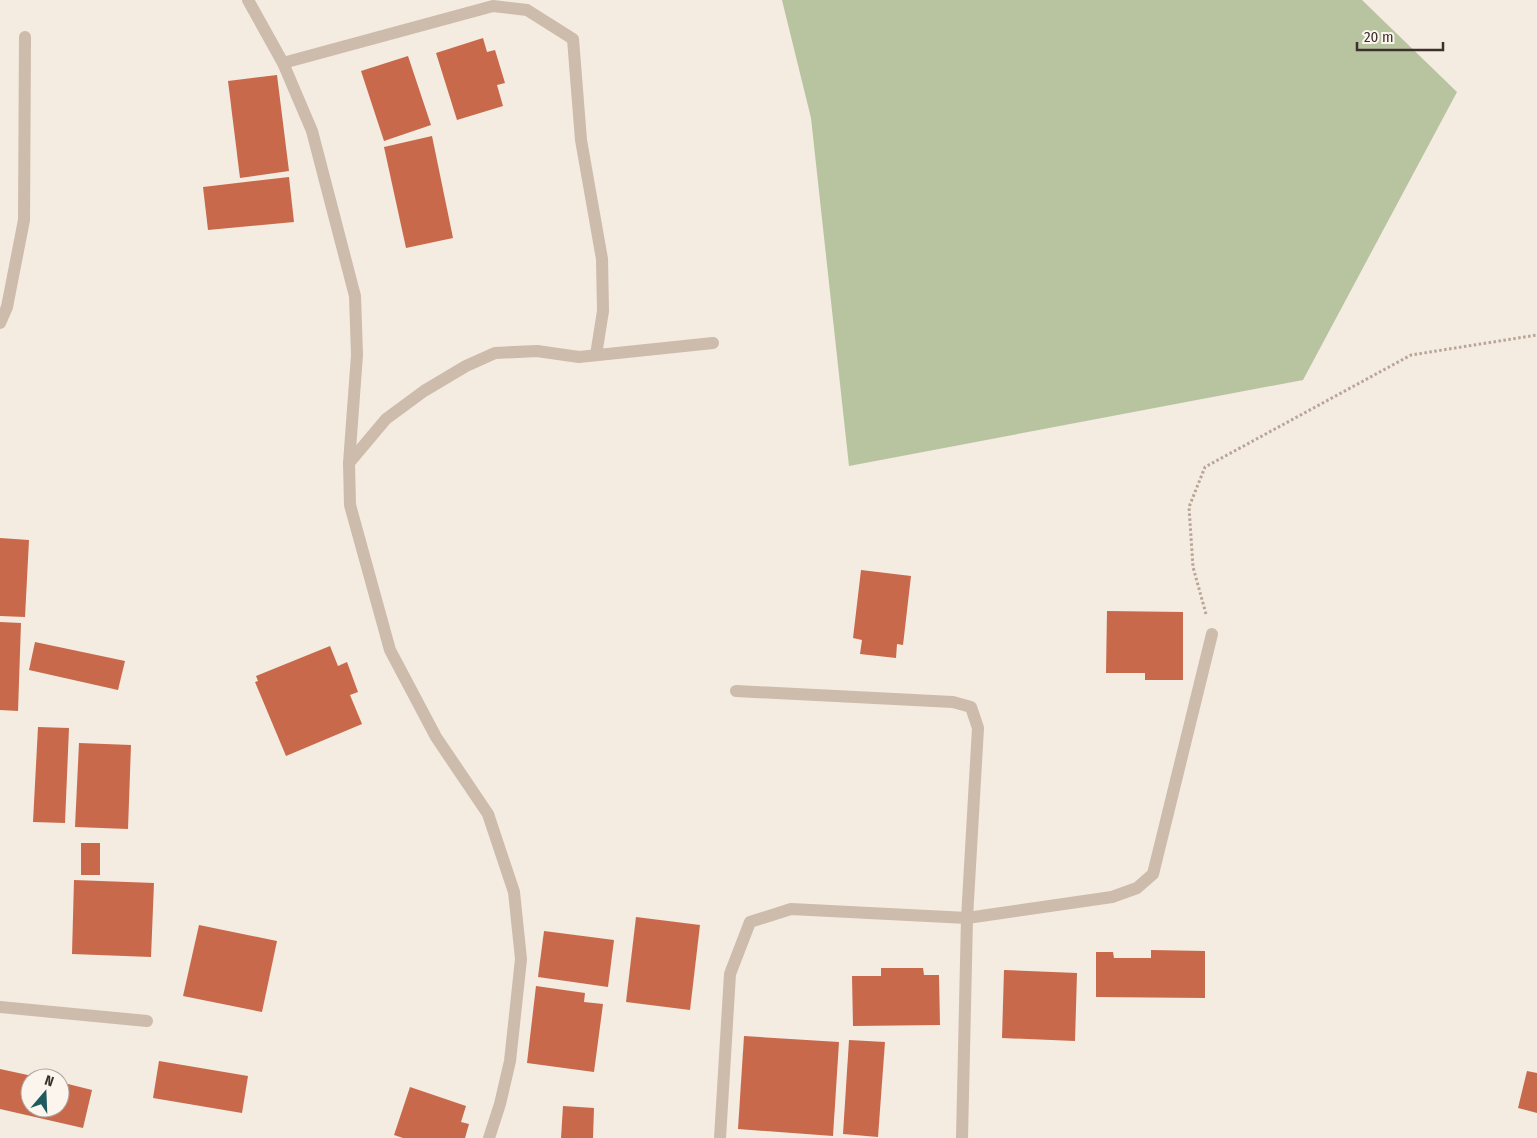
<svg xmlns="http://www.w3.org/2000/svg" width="1537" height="1138" font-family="'Fira Sans Condensed',sans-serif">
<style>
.green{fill:#b8c4a0}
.building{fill:#c8694b}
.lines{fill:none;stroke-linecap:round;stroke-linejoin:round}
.path{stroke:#b9a596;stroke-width:3;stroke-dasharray:2.5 2.5;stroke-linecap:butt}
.minor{stroke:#cdbbac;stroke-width:12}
</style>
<rect width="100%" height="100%" fill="#f4ebe1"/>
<polygon class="green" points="782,0 1362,0 1457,92 1303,380 849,466 811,118"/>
<g class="building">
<polygon points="483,38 487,52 495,50 505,83 497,85 503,106 457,120 436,53"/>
<polygon points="408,56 431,125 384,141 361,71"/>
<polygon points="277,75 289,171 240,178 228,81"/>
<polygon points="432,136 453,238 406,248 384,147"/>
<polygon points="289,177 294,222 208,230 203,187"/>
<polygon points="0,538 29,540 25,617 0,616"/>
<polygon points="861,570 911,576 903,645 897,644 896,658 860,654 862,640 853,638"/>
<polygon points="1107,611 1183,612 1183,680 1145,680 1145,673 1106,673"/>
<polygon points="0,622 21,623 18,711 0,710"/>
<polygon points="35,642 125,661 118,690 29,670"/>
<polygon points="330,646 338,666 347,662 358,692 350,695 362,724 286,756 255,682 258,681 256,676"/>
<polygon points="38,727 69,728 65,823 33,822"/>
<polygon points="79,743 131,745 128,829 75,827"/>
<rect x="81" y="843" width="19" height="32"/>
<polygon points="74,880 154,883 151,957 72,954"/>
<polygon points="636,917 700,925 690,1010 626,1002"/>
<polygon points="199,925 277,941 262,1012 183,996"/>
<polygon points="544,931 614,940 608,987 538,977"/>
<polygon points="1151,950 1205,951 1205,998 1096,997 1096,952 1113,952 1114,958 1151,958"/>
<polygon points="881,968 923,968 924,975 939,975 940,1025 853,1026 852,976 881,976"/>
<polygon points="1004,970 1077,973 1075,1041 1002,1038"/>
<polygon points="536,986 585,993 584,1002 603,1004 594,1072 527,1063"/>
<polygon points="744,1036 839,1042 833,1136 738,1129"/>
<polygon points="849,1040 885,1042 878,1137 843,1134"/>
<polygon points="159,1061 248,1076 242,1113 153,1098"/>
<polygon points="0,1069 37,1077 30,1078 30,1108 60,1108 60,1082 92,1090 83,1128 0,1109"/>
<polygon points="1527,1071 1537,1073 1537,1113 1518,1108"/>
<polygon points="410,1087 466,1106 461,1122 469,1124 465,1138 403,1138 394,1135"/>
<polygon points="563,1106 594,1108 593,1138 561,1138"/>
</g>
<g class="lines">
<polyline class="path" points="1206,614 1193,567 1189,507 1205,467 1411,355 1537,335"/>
<g class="minor">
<polyline points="248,0 283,63 312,131 355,296 357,355 349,463 350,505 390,650 436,737 488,814 514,892 521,959 515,1015 510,1061 500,1104 489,1138"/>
<polyline points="283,63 493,6 527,10 573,39 581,140 602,259 603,311 596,355"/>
<polyline points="0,323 7,307 24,220 25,37"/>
<polyline points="349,463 386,419 424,391 466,366 495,353 537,351 579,357 713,343"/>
<polyline points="736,691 953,702 971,707 978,728 967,918 962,1138"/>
<polyline points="0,1007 147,1021"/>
<polyline points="720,1138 730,974 750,922 791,909 967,918 1112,897 1137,888 1153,874 1212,634"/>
</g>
</g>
<g transform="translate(45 1093) rotate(19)"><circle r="24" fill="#fbf5ee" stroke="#aea6a0"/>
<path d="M0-4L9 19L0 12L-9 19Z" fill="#1f5a5e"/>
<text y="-8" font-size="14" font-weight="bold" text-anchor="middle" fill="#3b302b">N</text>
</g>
<path d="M1357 42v8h86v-8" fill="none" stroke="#3b302b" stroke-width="2.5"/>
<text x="1364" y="42" font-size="15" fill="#3b302b" stroke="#fbf5ee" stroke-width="4" paint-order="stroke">20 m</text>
</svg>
